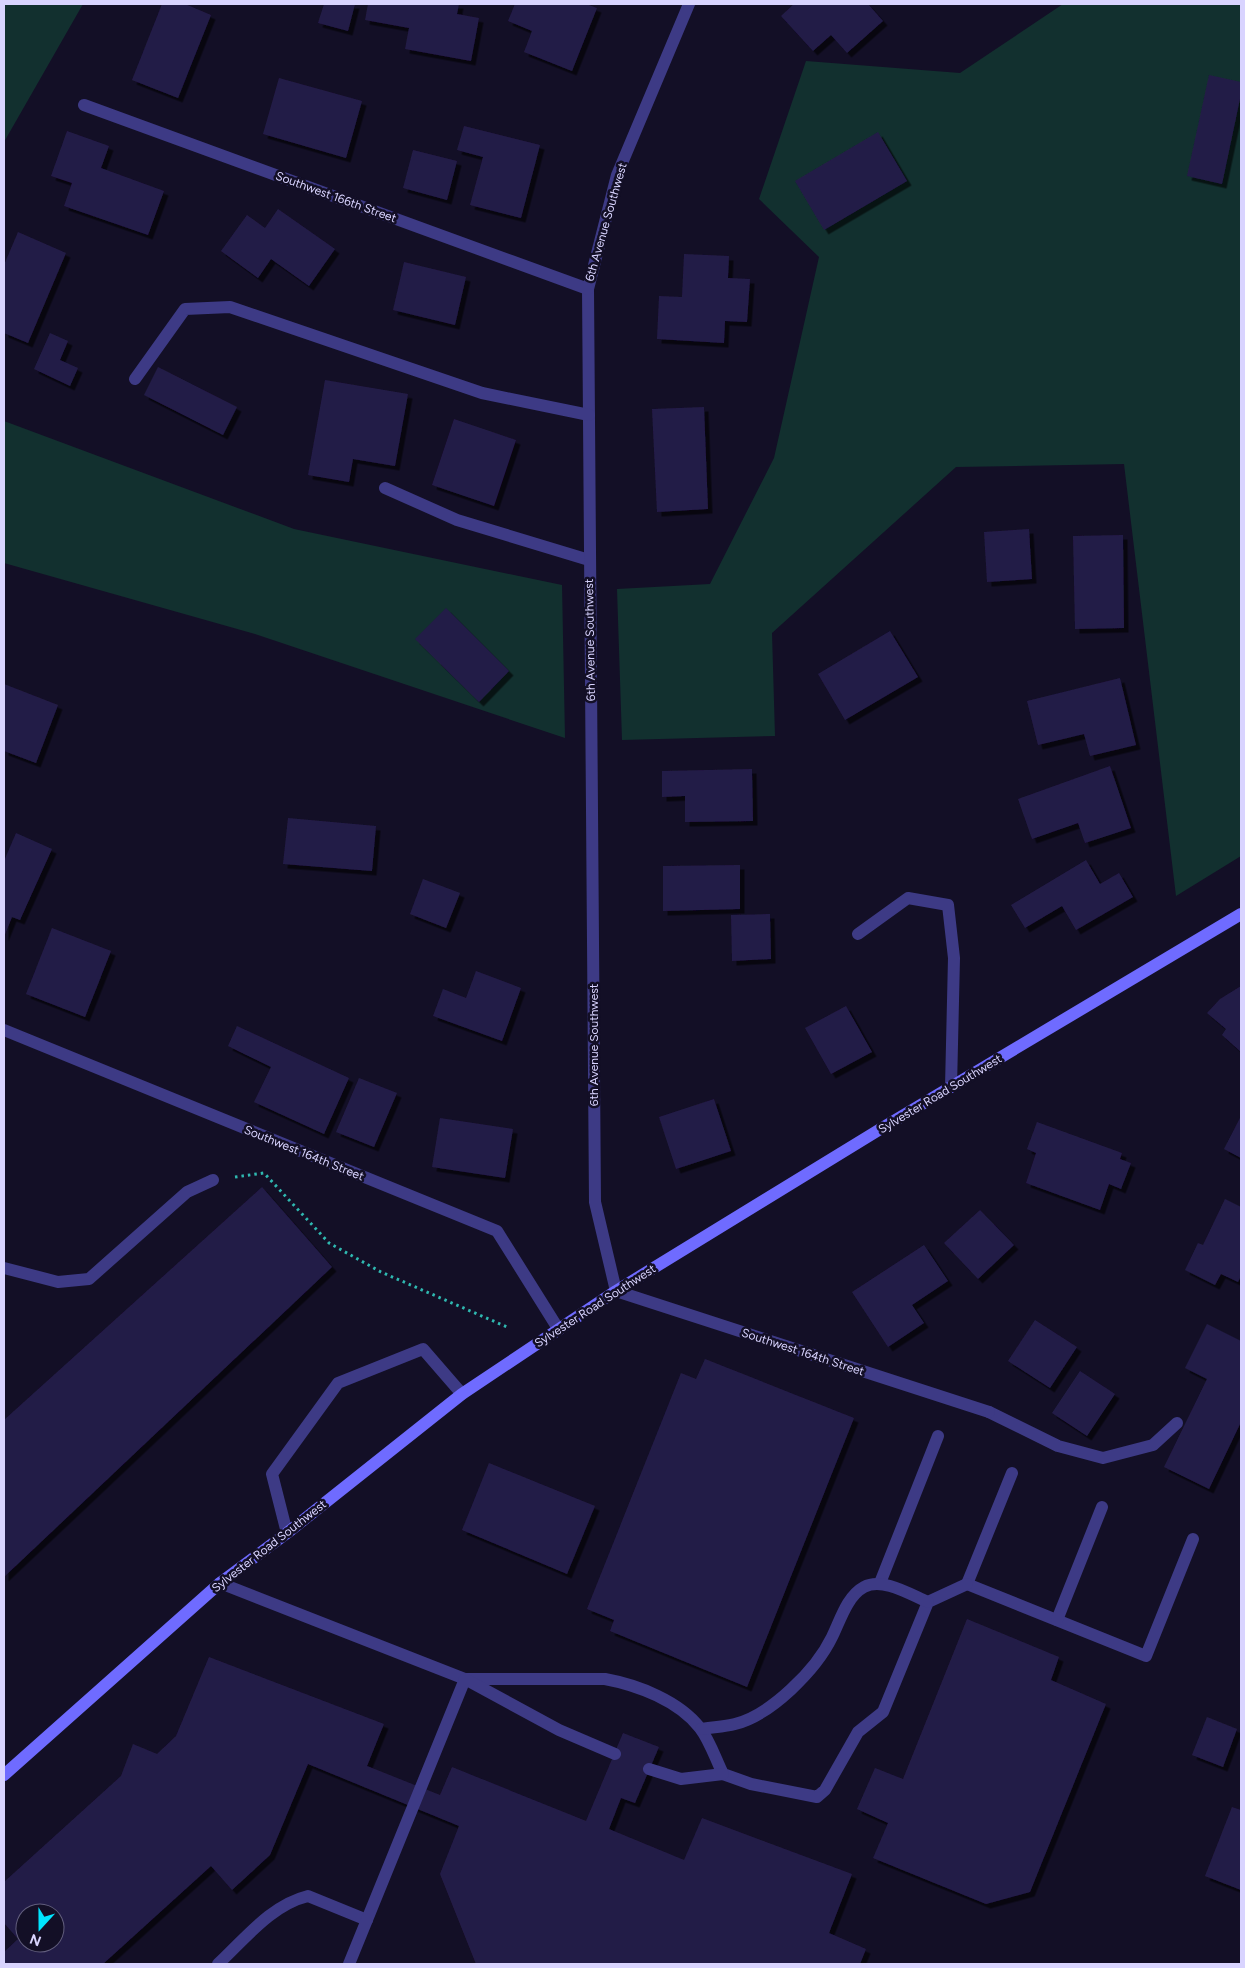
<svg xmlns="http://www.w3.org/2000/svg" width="1245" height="1968" font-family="Figtree,sans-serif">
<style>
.green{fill:#12302f}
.building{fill:#241b47;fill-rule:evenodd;filter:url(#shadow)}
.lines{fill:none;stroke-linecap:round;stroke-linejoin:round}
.path{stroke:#2fb8b0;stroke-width:3;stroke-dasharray:2.5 4;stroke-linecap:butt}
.lane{stroke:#3d3a85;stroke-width:12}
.street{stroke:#3d3a85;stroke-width:12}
.secondary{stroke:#6f6bff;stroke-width:12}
.labels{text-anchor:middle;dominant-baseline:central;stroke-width:5;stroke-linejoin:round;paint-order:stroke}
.street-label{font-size:12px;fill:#d9d4ff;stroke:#130f26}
</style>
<defs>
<filter id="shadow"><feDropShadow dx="4.5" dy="4.5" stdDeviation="0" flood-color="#0009"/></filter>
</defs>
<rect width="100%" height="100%" fill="#130f26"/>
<g class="green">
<polygon points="4,4 83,4 4,142"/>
<polygon points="1063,4 1241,4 1241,856 1176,896 1124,464 956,467 772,633 775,736 622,740 617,589 710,584 774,458 819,257 759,199 806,61 960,73"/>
<polygon points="4,421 294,529 562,585 565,738 255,634 4,563"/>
</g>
<g class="building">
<polygon points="162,4 185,4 211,15 178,98 132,80"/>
<polygon points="324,4 355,4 348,31 318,23"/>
<polygon points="368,4 459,4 457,14 479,18 471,61 405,49 409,28 365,20"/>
<polygon points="515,4 586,4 597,8 572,71 524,52 532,31 508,21"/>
<polygon points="794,4 868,4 883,21 847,53 831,35 813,51 781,16"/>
<polygon points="1209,75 1241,82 1241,94 1222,184 1187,176"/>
<polygon points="279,78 362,101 346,158 263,134"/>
<polygon points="464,126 540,145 521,218 470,205 483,157 457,150"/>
<polygon points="67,131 109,146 101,168 164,191 148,235 64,206 72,183 51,176"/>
<polygon points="878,132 907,181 824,230 795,181"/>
<polygon points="413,150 457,161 447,200 403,188"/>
<polygon points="278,209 335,249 309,286 271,259 258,278 221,251 247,215 265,228"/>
<polygon points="18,232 66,253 28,343 4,333 4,265"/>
<polygon points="684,254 729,256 728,278 750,279 747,322 725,321 724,343 657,339 659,296 682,297"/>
<polygon points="404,262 466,277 455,325 393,310"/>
<polygon points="50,333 68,341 60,360 78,368 70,386 34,369"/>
<polygon points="158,367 237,407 223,435 144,395"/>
<polygon points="325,380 408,394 395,466 353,459 349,482 308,475"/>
<polygon points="704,407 708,509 657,512 652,409"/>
<polygon points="454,419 516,440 494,506 432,485"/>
<polygon points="1029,529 1032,579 987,582 984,532"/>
<polygon points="1123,535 1124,628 1075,629 1073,536"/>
<polygon points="446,608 509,671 479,702 415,639"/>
<polygon points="890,631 918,677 845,720 818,674"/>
<polygon points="1120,678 1136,745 1090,756 1084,734 1038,745 1027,701"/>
<polygon points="4,684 58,705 36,763 4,751"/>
<polygon points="1110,766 1131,828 1085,843 1078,823 1032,839 1018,799"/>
<polygon points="752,769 753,821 685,822 685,796 662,797 662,771"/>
<polygon points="288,818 376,826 372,871 283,864"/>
<polygon points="16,833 52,849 20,920 12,917 4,937 4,861"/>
<polygon points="1086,860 1100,884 1119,873 1133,897 1076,930 1062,906 1025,928 1011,905"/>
<polygon points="740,865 740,909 663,911 663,866"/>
<polygon points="423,879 460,893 446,928 410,914"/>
<polygon points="770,914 771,959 732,961 731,915"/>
<polygon points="52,928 111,951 85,1017 26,994"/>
<polygon points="476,971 521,988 502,1041 433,1016 443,989 466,998"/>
<polygon points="1241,986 1241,1052 1222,1035 1226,1029 1207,1013 1220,999"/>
<polygon points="846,1006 872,1052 831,1074 805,1028"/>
<polygon points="237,1026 349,1078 324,1134 254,1102 271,1067 228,1046"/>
<polygon points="359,1078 397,1093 374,1147 336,1132"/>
<polygon points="714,1099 731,1151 676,1169 659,1117"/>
<polygon points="1241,1116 1241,1158 1224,1149"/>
<polygon points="440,1118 513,1129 505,1178 432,1167"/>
<polygon points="1037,1122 1122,1153 1120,1159 1131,1163 1121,1189 1109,1184 1100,1210 1026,1183 1036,1153 1027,1149"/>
<polygon points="262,1187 332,1267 4,1577 4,1420"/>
<polygon points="1225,1199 1241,1207 1241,1276 1238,1282 1221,1274 1215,1285 1185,1270 1198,1243 1203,1245"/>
<polygon points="980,1210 1014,1245 978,1279 944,1243"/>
<polygon points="924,1245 948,1281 912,1305 924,1323 888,1347 852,1292"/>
<polygon points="1035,1320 1077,1347 1050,1388 1008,1361"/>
<polygon points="1207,1324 1241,1341 1241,1422 1209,1489 1164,1467 1207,1379 1185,1368"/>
<polygon points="705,1359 854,1418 747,1687 610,1631 614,1620 587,1609 681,1373 696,1379"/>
<polygon points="1080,1371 1115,1394 1087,1436 1052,1413"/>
<polygon points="489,1463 595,1506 567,1574 462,1530"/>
<polygon points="967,1619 1059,1657 1051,1680 1106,1704 1030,1892 986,1904 873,1858 888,1823 857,1809 875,1768 903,1779"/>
<path d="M209,1657L384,1724L367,1766L440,1795L452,1767L586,1821L623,1733L659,1747L635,1803L621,1798L609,1829L684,1860L702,1818L852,1874L829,1933L866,1949L860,1964H476L440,1874L459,1826L308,1764L270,1855L232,1890L211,1866L103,1964H4V1952L18,1939L4,1923V1882L121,1776L133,1744L157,1754L176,1736ZM25,1913H55V1943H25Z"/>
<polygon points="1207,1717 1237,1729 1223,1767 1192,1755"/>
<polygon points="1232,1807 1241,1810 1241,1890 1205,1876"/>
</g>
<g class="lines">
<polyline class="path" points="235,1177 264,1173 329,1243 381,1272 507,1327"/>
<g class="lane">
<polyline points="385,488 457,520 589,560"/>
<polyline points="858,934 908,898 948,905 954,958 951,1087"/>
<polyline points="4,1268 58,1282 89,1279 187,1192 213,1180"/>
<polyline points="989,1412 1058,1446 1103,1458 1153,1445 1177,1423"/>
<polyline points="1012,1473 967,1584 1146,1656 1193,1539"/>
<polyline points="287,1533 272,1474 338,1383 423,1349 462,1394"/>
<path d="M220,1583L465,1679H605C638,1685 679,1701 700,1728C710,1741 716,1760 723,1774L751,1784L817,1797L825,1790L858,1732L883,1712L928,1602L967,1584"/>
<polyline points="880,1583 938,1436"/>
<polyline points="1057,1620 1102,1507"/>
<path d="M701,1729C712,1727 724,1727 735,1724C771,1715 816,1670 832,1637C840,1621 847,1596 864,1587C883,1577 911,1595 928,1602"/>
<polyline points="649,1769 681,1779 723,1774"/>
<path d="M218,1964C245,1939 271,1905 308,1896L367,1920"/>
<polyline points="349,1964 465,1679 559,1730 615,1754"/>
</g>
<g class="street">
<polyline points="689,4 617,175 588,289 595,1202 616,1291 989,1412"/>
<polyline points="84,105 588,289"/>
<polyline points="135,379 185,309 230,307 482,393 589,415"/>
<polyline points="4,1030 497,1231 559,1330"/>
</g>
<polyline class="secondary" points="4,1775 220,1583 287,1533 462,1394 616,1291 882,1128 1241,914"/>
</g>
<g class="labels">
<g class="street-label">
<text transform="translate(336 197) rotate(20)">Southwest 166th Street</text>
<text transform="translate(606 222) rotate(-74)">6th Avenue Southwest</text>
<text transform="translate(590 640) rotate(-91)">6th Avenue Southwest</text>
<text transform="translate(594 1045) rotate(-90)">6th Avenue Southwest</text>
<text transform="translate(940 1094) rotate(-31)">Sylvester Road Southwest</text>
<text transform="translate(304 1153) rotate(22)">Southwest 164th Street</text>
<text transform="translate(595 1306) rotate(-33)">Sylvester Road Southwest</text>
<text transform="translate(803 1352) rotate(18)">Southwest 164th Street</text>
<text transform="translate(269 1546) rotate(-38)">Sylvester Road Southwest</text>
</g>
</g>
<rect width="1245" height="1968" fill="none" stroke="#d9d4ff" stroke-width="10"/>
<g transform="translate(40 1928) rotate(201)"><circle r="24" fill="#130f26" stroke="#625e7d"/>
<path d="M0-4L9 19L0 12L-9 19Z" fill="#00e5ff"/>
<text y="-8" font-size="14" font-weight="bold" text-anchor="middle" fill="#d9d4ff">N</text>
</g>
</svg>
